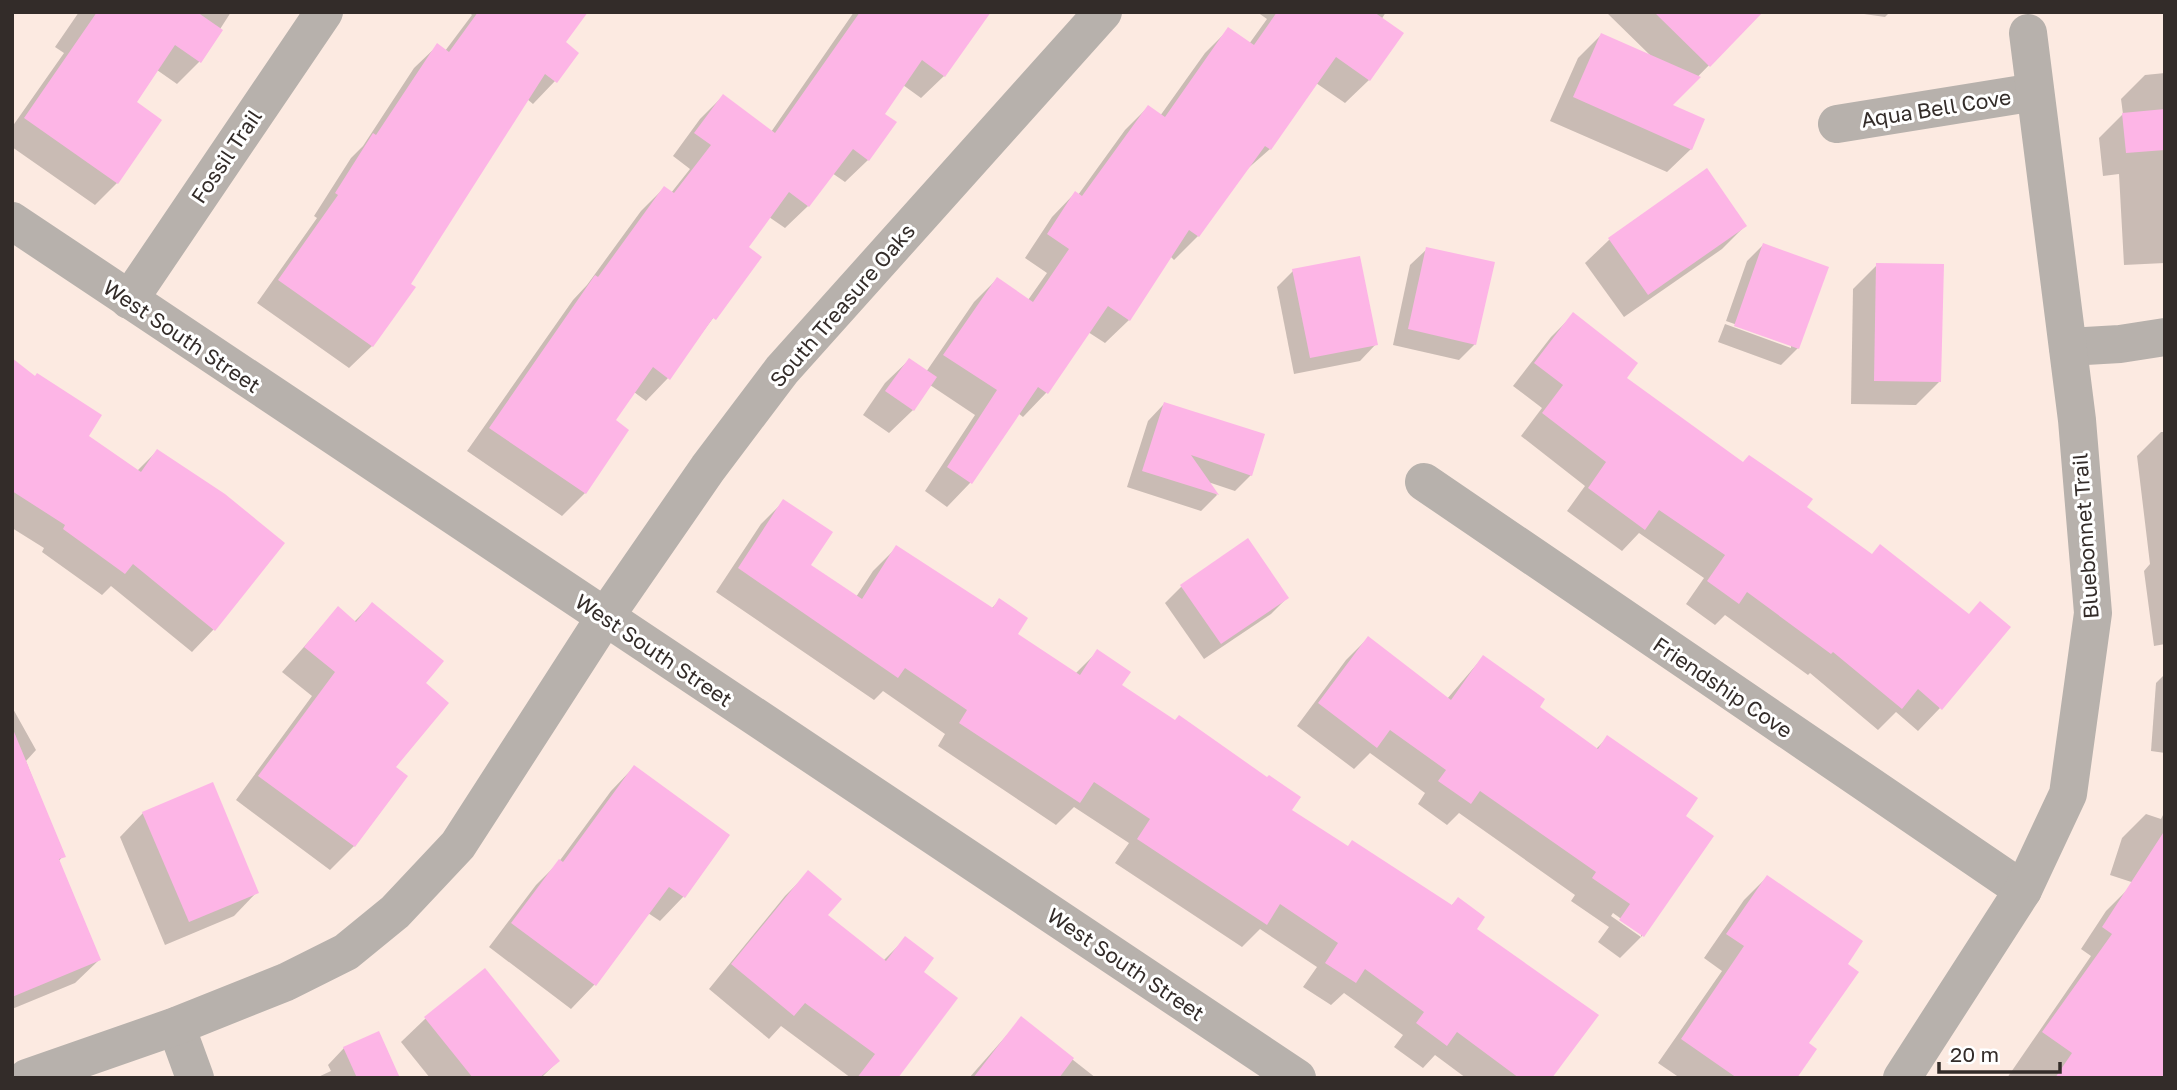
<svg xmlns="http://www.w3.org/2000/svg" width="2177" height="1090" font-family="'Golos Text',sans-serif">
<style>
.shadow{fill:#0003;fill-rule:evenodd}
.building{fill:#fdb5e6}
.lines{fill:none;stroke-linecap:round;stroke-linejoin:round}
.minor{stroke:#b7b1ac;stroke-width:38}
.labels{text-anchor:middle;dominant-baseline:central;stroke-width:6;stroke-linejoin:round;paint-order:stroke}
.street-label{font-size:21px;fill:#332c29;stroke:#fff}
</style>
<rect width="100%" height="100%" fill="#fceae1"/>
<g class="shadow">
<polygon points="79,12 231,12 199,62 177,84 157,70 135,103 117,183 95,205 12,147 12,127 64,53 55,47"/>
<polygon points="469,12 586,12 563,43 555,81 533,104 527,99 409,284 413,287 372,346 349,368 257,303 317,218 314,216 351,158 363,146 414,68 437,46 445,51 472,15"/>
<polygon points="854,12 989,12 944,76 921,98 903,85 883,114 868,160 845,182 832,173 808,206 785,228 769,217 746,248 759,257 668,378 646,401 634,392 613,421 585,493 562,516 467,451 573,300 587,285 641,211 664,188 671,193 690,169 673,156 700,119 723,96 771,132"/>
<polygon points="1257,12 1386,12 1381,20 1369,80 1345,103 1316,83 1270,149 1245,171 1198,236 1174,260 1170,256 1129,320 1105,343 1088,332 1046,393 1023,417 1018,413 970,483 947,507 925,491 975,415 930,385 913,410 889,433 863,415 885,383 909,360 926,372 974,302 997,279 1028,300 1047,273 1025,258 1052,217 1075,193 1078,195 1125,130 1148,107 1160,116 1205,53 1229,29 1249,44 1267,19"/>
<polygon points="1606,12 1761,12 1670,105 1691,149 1667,172 1550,121 1578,58 1601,35 1651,56"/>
<polygon points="1850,12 1890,12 1885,17"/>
<polygon points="2165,73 2165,263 2124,265 2119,174 2103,176 2099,138 2123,114 2121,99 2145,75"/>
<polygon points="1707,171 1745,226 1722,249 1624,317 1585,263 1609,240"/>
<polygon points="1763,245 1798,348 1781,365 1718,342 1725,324 1791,348 1791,344 1726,321 1747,261"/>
<polygon points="1427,249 1475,344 1459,360 1393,345 1410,265"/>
<polygon points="1877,265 1940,381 1916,405 1851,404 1853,289"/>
<polygon points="1293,271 1376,344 1360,361 1294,374 1277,287"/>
<polygon points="1573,315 1624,378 1805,507 1940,708 1918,731 1896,712 1878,730 1810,673 1808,675 1725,615 1715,625 1686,604 1704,578 1639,533 1622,551 1567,511 1585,486 1521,436 1542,408 1513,386 1551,337"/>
<polygon points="12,360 87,436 137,471 157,451 214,629 192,652 111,586 102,595 42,552 44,548 12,528"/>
<polygon points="1164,404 1251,475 1235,491 1208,482 1217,495 1201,511 1127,487 1148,421"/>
<polygon points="2161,432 2165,432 2165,644 2154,646 2144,571 2150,564 2137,456"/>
<polygon points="784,501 808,565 856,597 873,571 896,548 991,609 1000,600 1015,634 1075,674 1097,652 1120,686 1290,810 1347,847 1451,906 1458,899 1550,1078 1466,1078 1435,1055 1423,1068 1394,1047 1403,1035 1344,993 1331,1005 1303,987 1317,967 1260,929 1242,947 1115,863 1129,843 1074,807 1056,825 938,746 945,734 883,691 874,700 716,592 761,524"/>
<polygon points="1181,587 1287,598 1271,614 1204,659 1165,603"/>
<polygon points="372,604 423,683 394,768 405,776 354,846 330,870 236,800 312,696 282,672 338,608 354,622"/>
<path d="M1368,638L1447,699L1483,657L1537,707L1596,749L1608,737L1683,816L1642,936L1620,958L1598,942L1609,927L1571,901L1575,895L1459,813L1447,825L1418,804L1425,793L1370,753L1354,769L1297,726L1346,660ZM1613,913L1641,933V937L1611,916Z"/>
<polygon points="2165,674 2165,753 2151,751 2156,683"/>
<polygon points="12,707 36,750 26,761 63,856 58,862 99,960 75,983 12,1009"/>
<polygon points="634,767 728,835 683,897 660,921 648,913 594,985 571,1009 489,947 536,885 558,863 611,791"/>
<polygon points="2165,811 2165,893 2110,875 2122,838 2146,814 2161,819"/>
<polygon points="143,813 257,892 234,916 165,945 120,837"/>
<polygon points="808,873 826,915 883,961 905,939 921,972 895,1078 851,1078 781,1026 769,1039 709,989 785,896"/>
<polygon points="1767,877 1845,964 1807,1044 1795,1078 1680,1078 1658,1063 1722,971 1704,958 1744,900"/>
<polygon points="2128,889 2164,1078 2007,1078 2091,956 2081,949 2106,911"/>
<polygon points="485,971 558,1061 541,1078 430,1078 401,1042 425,1019"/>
<polygon points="1021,1019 1096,1078 969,1078"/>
<polygon points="344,1048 398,1078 316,1078 331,1071 328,1065"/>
</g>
<g class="building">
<polygon points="97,12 197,12 223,30 201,63 175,45 137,102 162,120 118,184 24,118"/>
<polygon points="478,12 588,12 566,42 579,53 557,83 545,74 411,284 416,287 373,347 278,280 338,195 335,193 373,133 376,135 437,43 449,52"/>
<polygon points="860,12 991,12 945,77 922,60 885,114 897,122 869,161 853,149 809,207 789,192 749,247 762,257 716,320 713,318 670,380 653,367 616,420 629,430 586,494 489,428 595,275 598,277 664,186 674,193 711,145 694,133 723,94 775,133"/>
<polygon points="1277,12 1374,12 1404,33 1370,81 1336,57 1271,150 1265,146 1199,237 1189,230 1130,321 1108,306 1048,394 1038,387 972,484 947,467 997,390 943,355 997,277 1033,302 1069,249 1047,234 1075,191 1082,196 1148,105 1165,117 1228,27 1254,45"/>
<polygon points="1654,12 1763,12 1710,67"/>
<polygon points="1601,33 1701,77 1673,105 1705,119 1692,150 1573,97"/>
<polygon points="2165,109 2165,150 2126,153 2122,113"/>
<polygon points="1707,168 1747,226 1648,295 1608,238"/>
<polygon points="1763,243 1829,267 1799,349 1734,326"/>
<polygon points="1426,247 1495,262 1476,345 1408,329"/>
<polygon points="1360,256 1378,345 1310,358 1292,269"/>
<polygon points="1876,263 1944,264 1941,382 1874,381"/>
<polygon points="1573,312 1638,363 1627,378 1743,462 1749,455 1813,499 1807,507 1872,554 1880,544 1969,614 1980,601 2011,627 1942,710 1918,689 1902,709 1833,652 1831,654 1747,592 1739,604 1707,581 1725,555 1659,510 1645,530 1588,488 1606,462 1542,413 1563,385 1534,363"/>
<polygon points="12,358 35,376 37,373 102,415 89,436 141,472 157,449 225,494 285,543 215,631 133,564 125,574 63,529 65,525 12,491"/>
<polygon points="909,358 937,377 914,411 885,391"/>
<polygon points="1164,402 1265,434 1252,476 1191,455 1219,495 1142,471"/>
<polygon points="783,499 833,532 811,565 862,599 896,545 993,608 999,598 1028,618 1018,634 1080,675 1097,649 1131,672 1122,685 1175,720 1179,715 1267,777 1269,775 1301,797 1292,810 1348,846 1352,840 1452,905 1458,897 1485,917 1477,929 1599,1015 1552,1078 1519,1078 1457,1032 1447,1046 1416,1023 1424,1012 1365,969 1356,983 1325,963 1338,943 1280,904 1267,925 1137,839 1150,819 1094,782 1080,803 959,723 967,710 905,668 898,678 738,568"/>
<polygon points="1248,538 1289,598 1221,644 1180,585"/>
<polygon points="372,602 444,661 426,683 449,703 396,767 408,776 355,847 258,776 335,672 304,647 338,606 356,622"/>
<polygon points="1368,636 1451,700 1483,655 1545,699 1540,707 1598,749 1607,735 1698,798 1686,816 1714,836 1644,937 1619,920 1630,904 1592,878 1596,872 1480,791 1471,804 1438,781 1446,770 1390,730 1377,748 1318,703"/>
<polygon points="12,727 66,857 59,859 101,960 12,997"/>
<polygon points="634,765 730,835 685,898 669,887 596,986 511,923 559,859 563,862"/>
<polygon points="213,782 259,893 189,922 142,812"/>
<polygon points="2165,830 2165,1078 2055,1078 2072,1053 2042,1032 2112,934 2102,927"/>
<polygon points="808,870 842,899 828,915 886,961 905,936 934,958 924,972 958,998 898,1078 857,1078 875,1054 805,1003 794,1016 731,964"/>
<polygon points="1767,875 1863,941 1848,964 1859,972 1809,1043 1817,1049 1797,1078 1737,1078 1681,1039 1744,946 1726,934"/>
<polygon points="485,968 560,1061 539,1078 473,1078 424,1017"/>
<polygon points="1021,1016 1074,1058 1059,1078 973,1078"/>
<polygon points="379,1031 400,1078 357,1078 343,1047"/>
</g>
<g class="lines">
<g class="minor">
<polyline points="1837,124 2035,92"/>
<polyline points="12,221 1297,1078"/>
<polyline points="129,300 324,12"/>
<polyline points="2068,347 2120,344 2165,337"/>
<polyline points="1424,482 2023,890"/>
<polyline points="176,1026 195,1078"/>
<polyline points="27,1078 176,1026 286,982 346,952 395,912 458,845 605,617 708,468 782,370 1103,12"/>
<polyline points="1902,1078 2023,890 2068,794 2093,613 2077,420 2028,33"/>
</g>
</g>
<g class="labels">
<g class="street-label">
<text transform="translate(1936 108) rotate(-9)">Aqua Bell Cove</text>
<text transform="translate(226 156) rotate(-56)">Fossil Trail</text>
<text transform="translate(842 305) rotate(-49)">South Treasure Oaks</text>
<text transform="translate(182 336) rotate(34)">West South Street</text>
<text transform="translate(2085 536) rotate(-94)">Bluebonnet Trail</text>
<text transform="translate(654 650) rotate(34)">West South Street</text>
<text transform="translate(1723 687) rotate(34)">Friendship Cove</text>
<text transform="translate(1126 964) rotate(34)">West South Street</text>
</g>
</g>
<rect width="2177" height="1090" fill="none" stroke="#332c29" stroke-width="28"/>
<path d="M1939 1062v10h121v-10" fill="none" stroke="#332c29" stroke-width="3.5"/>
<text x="1950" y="1062" font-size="21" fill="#332c29" stroke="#ffffff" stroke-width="5" paint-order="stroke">20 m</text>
</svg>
